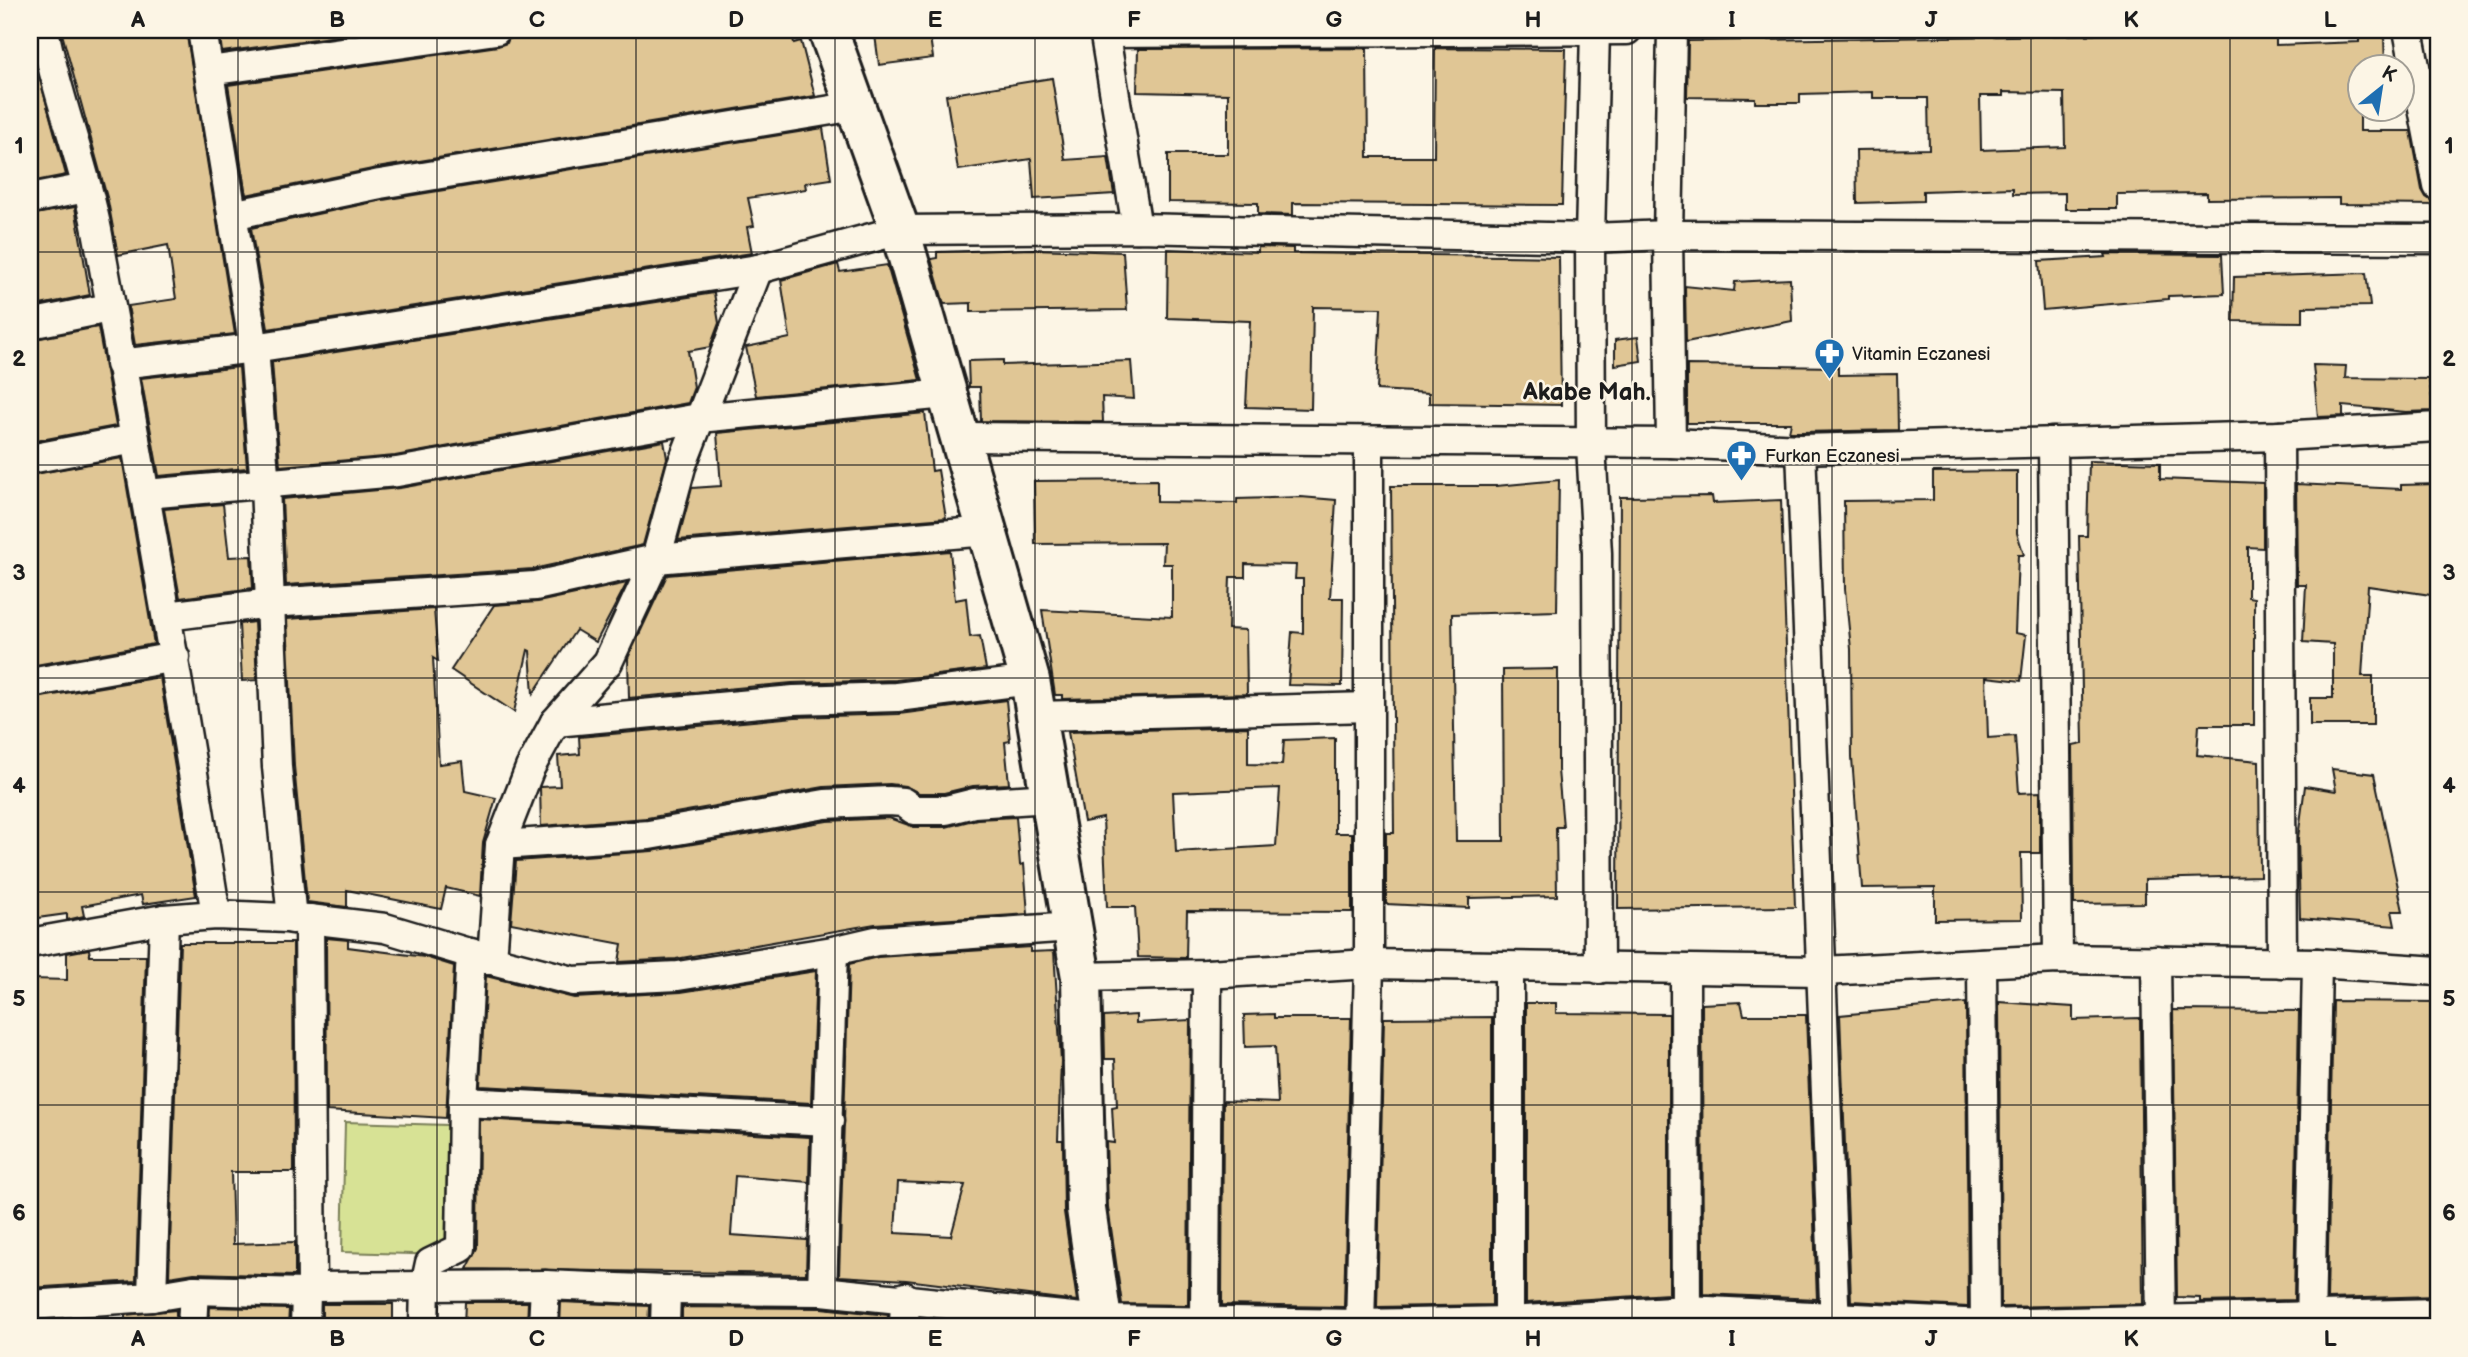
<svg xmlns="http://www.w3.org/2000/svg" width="2468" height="1357" font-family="'Balsamiq Sans',sans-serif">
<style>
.green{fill:#d7e295;stroke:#7a7f58;stroke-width:2}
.building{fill:#e0c695;stroke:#1c1c1c;stroke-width:2;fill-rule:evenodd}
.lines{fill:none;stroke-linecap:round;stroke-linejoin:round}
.street-casing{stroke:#1c1c1c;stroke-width:33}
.secondary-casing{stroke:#1c1c1c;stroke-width:44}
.street{stroke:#fcf5e5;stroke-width:28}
.secondary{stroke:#fcf5e5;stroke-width:38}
.grid{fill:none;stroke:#1c1c1c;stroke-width:2;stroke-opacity:0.55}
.labels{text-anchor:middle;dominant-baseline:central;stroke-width:5;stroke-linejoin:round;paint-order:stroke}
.poi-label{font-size:18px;fill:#1c1c1c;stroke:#fcf5e5;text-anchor:start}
.district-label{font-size:24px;font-weight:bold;fill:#1c1c1c;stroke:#fcf5e5}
.neatline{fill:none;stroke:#1c1c1c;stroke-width:2.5}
.grid-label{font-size:23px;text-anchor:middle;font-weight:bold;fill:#1c1c1c}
</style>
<rect width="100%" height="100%" fill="#fcf5e5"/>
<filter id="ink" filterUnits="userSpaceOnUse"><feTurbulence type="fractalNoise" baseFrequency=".0143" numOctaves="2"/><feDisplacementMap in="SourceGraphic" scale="14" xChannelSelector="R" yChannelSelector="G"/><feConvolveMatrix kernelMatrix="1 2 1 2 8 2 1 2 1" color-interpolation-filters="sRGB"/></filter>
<g filter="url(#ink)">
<polygon class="green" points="345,1122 448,1125 445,1255 342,1252"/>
<g class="building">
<polygon points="61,30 186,30 235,334 135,345 128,306 176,299 168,245 118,255 108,201"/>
<polygon points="219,30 380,30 222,52"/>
<polygon points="512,30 791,30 794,43 801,41 815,96 377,168 246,195 228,85 498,46 507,43"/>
<polygon points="910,30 929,30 933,58 879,65 875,35"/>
<path d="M2138,34L2276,37V45L2359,42V37L2384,36L2385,66H2360V131H2411L2422,190L2426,197L2438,205L2339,204V198L2207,199V193L2117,194V209H2065V193L2013,194V188L1923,191V201L1857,203L1856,150L1929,149L1928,98H1873V92L1800,94V103H1755V98L1687,97L1688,41ZM2003,92L2064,93L2065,147L1981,150L1980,96H2003Z"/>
<polygon points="30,43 66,175 30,182"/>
<polygon points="1367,48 1368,157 1434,157 1435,48 1566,49 1562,205 1293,203 1293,215 1258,214 1258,203 1168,202 1168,154 1228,154 1228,94 1137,92 1138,49"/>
<polygon points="1052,78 1065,160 1108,157 1114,194 1034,199 1031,159 958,170 946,95"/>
<polygon points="823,128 831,179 805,183 806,189 748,198 754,226 747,227 752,253 268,329 251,228 383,200"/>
<polygon points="75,207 90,295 30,307 30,215"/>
<polygon points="1258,247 1293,248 1293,253 1559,257 1561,405 1429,403 1429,393 1377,390 1381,308 1313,307 1311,409 1246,407 1250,321 1167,318 1168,249 1258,252"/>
<polygon points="1033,249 1123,252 1127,310 971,312 971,303 944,304 931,259 937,258 937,252"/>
<polygon points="2105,254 2222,255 2224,294 2168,296 2168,299 2043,310 2039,261 2106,257"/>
<polygon points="838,264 840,272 887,265 920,380 756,396 746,347 790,338 781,280"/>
<polygon points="2366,273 2370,306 2303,307 2303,322 2233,321 2234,277"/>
<polygon points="1790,279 1792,321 1686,342 1685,286 1734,291 1735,282"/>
<polygon points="714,293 719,323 710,347 688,351 694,387 688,403 395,456 280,466 272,362"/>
<polygon points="98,327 116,426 30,442 30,340"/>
<polygon points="1638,337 1641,361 1615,365 1615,340"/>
<polygon points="1003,360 1003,365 1131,361 1134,399 1102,397 1103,422 981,421 980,387 969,387 968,361"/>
<polygon points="1687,365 1838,367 1838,375 1897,374 1898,430 1801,432 1789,432 1791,423 1687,423"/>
<polygon points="2313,365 2346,366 2345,378 2429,379 2434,411 2406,412 2343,406 2343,416 2318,417"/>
<polygon points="239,367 247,468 159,476 141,378"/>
<polygon points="925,413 932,471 938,470 946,518 678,540 692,488 721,486 717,433"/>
<polygon points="664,441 667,458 643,545 533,569 286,585 282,499 400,488"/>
<polygon points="122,458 154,644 30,666 30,475"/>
<polygon points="2089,461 2160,463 2160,479 2263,483 2263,548 2248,547 2248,597 2254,598 2254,725 2199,725 2197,755 2259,761 2260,876 2145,879 2145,903 2074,904 2073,746 2083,744 2079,536 2087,536"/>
<polygon points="2017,471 2017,533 2024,555 2018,555 2015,633 2026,635 2021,681 1986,677 1988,738 2015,736 2019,793 2040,792 2040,853 2021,853 2022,919 1935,920 1935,887 1862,888 1852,758 1851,649 1845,589 1844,501 1933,500 1933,472"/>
<polygon points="1157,480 1157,502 1237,503 1237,499 1301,497 1336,500 1330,598 1343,598 1342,686 1288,685 1292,632 1303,633 1303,579 1295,579 1296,565 1245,564 1245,577 1230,577 1228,629 1246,630 1247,694 1062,699 1062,695 1055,695 1042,610 1172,617 1172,564 1163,564 1164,543 1035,544 1034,481"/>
<polygon points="1559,480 1557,611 1452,614 1456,841 1504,841 1503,670 1558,669 1558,770 1563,827 1556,827 1557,896 1469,898 1469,908 1386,904 1386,833 1394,833 1391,486 1496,486"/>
<polygon points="2296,484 2401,489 2401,485 2438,484 2438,596 2368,586 2362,676 2373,676 2373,725 2310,725 2310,698 2333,698 2333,644 2303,642 2306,585 2297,585"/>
<polygon points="1712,496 1713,503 1781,500 1795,907 1618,909 1620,497"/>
<polygon points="223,504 229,557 251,556 253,588 180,598 164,509"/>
<polygon points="950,551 955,600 966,598 970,637 980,636 986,669 896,680 792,683 629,698 628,658 667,575"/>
<polygon points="627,583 596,642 576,630 533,694 530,651 528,650 514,712 451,670 494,605 538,602"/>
<polygon points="434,609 438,661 433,658 439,764 462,761 465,791 496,798 483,843 480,896 446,888 441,909 347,890 347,907 307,902 294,766 287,619"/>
<polygon points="254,622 257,680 242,681 239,624"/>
<polygon points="160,677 196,896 143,904 141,895 82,906 84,916 67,920 67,914 30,919 30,699"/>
<polygon points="1006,700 1010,741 1005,742 1009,784 973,786 944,793 919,793 905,786 890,784 824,787 647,818 541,826 540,787 560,786 558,756 580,754 579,737 795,717 899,714"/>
<path d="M1248,727V764L1282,765L1284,740L1335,738V833H1352V912L1187,911L1186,958L1138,957L1135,907H1107L1103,818L1084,822L1068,732ZM1280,788L1276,846L1176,852L1173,792Z"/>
<polygon points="2332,769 2374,774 2403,911 2392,911 2395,926 2300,918 2298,838 2305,786 2336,791"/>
<polygon points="1016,817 1020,865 1024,864 1028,914 875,924 676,959 619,962 622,944 511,923 516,861 652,851 827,821 889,818 914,827 946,827 977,819"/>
<polygon points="326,938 348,940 348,947 425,957 454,966 446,1118 327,1111"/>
<polygon points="180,943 293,943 294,1172 231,1172 233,1244 295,1242 295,1276 194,1273 169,1277"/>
<path d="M1030,947V952L1054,951L1061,1061L1058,1140H1063L1064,1212L1077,1301L906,1280L839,1276L849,964L878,957ZM898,1182L965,1185L951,1236L895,1233Z"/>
<polygon points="89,949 90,956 146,956 136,1281 30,1288 30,997 33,997 33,979 67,980 67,953"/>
<polygon points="816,971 811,1103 480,1086 486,976 574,998 681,992"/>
<polygon points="2333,1001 2438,1002 2438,1296 2327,1299"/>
<polygon points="1741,1002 1744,1015 1806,1015 1817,1299 1703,1294 1702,1004"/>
<polygon points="1999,1002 2073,1007 2073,1020 2140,1018 2143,1304 2001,1307"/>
<polygon points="1526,1003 1556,1003 1556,1013 1669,1014 1669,1294 1526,1303"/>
<polygon points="1966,1003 1968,1307 1851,1301 1840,1015"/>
<polygon points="2173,1010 2299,1011 2294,1300 2200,1302 2200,1298 2177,1297"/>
<polygon points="1274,1014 1274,1018 1351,1018 1344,1307 1222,1305 1223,1101 1278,1103 1275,1046 1245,1047 1244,1015"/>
<polygon points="1136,1015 1136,1023 1190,1020 1188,1305 1122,1304 1108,1207 1106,1142 1114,1143 1112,1107 1117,1106 1115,1059 1105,1059 1104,1017"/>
<polygon points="1492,1017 1492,1305 1377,1307 1384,1018"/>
<polygon points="479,1119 810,1137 809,1182 735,1176 731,1235 807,1240 806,1274 467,1269 478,1248"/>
<polygon points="465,1302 528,1302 527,1327 464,1327"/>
<polygon points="561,1302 649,1306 648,1327 560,1327"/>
<rect x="322" y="1304" width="71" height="23"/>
<polygon points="210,1307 289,1309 288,1327 209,1327"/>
<polygon points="682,1307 821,1308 888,1315 887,1327 682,1327"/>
<polygon points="176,1310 176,1327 125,1327 125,1315"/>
<polygon points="921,1318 1011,1327 921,1327"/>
<polygon points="62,1320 61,1327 30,1327 30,1321"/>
</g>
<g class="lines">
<defs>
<g id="street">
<path d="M44,30C57,98 84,162 97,230C139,458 180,686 216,915"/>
<polyline points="202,30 254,348 265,486 277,767 292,919"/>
<polyline points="1104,30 1137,228"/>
<polyline points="1595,30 1590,238 1591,445 1597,553 1599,969"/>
<polyline points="2408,30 2438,186"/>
<polyline points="1104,33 1627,30"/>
<polyline points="209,71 496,30"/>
<polyline points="30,199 86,188"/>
<polyline points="232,215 380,184 856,106"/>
<polyline points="30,324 109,308"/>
<polyline points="120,364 254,348 758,269 900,230 1137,228 1590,238 1668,235 2438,239"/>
<polyline points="2279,436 2282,963"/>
<polyline points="962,437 1671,443 1801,449 2279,436 2438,427"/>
<polyline points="2053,442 2058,959"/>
<polyline points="1671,443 1668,235 1672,30"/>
<polyline points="1801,449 1835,1327"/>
<polyline points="30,459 135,439"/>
<polyline points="146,494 397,472 699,418 946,394"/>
<polyline points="167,616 270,603 535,586 656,559 988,531"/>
<polyline points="30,683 175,657"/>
<polyline points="1037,716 1369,707"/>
<polyline points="555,722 794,700 897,697 1030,680"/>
<polyline points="500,845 649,835 825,804 889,801 903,802 914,810 946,810 974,803 1050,798"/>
<polyline points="309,919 312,1287"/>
<polyline points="30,943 164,919 216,915 309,919 385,928 492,960 573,981 678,976 833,951 876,941 1072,927"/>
<polyline points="492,960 500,845 530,768 555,722 608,662 656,559 681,467 758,269"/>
<polyline points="2156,960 2161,1327"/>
<polyline points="1982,963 1985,1327"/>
<polyline points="1685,971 1686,1327"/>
<polyline points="1081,977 1207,974 1369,964 1823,971 2058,959 2317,963 2438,971"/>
<polyline points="463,1102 829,1121"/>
<polyline points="822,1291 833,951"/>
<polyline points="152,1297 164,919"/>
<polyline points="30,1305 152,1297 194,1290 306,1293 312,1287 545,1285 666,1290 822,1291 1102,1320 1360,1324 1509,1321 1687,1310 1985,1324 2438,1313"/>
<polyline points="1205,1322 1207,974"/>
<polyline points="192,1327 194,1290"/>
<polyline points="305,1327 306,1293"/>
<polyline points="424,1327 425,1286 430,1263 461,1248 463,1102 471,953"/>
<polyline points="543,1327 545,1285"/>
<polyline points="665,1327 666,1290"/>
<polyline points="904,1327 905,1297"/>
<polyline points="1360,1327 1369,964 1369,441"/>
<polyline points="1509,1327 1509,968"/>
<polyline points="2310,1327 2317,963"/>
</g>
<polyline id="secondary" points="828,30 900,230 1030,680 1081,977 1086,1209 1103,1327"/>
</defs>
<use href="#street" class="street-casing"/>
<use href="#secondary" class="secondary-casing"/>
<use href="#street" class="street"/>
<use href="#secondary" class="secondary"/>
</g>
</g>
<path class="grid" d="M238,30V1327M437,30V1327M636,30V1327M835,30V1327M1035,30V1327M1234,30V1327M1433,30V1327M1632,30V1327M1832,30V1327M2031,30V1327M2230,30V1327M30,252H2438M30,465H2438M30,678H2438M30,892H2438M30,1105H2438"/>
<defs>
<symbol id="pharmacy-pin" viewBox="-11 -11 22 30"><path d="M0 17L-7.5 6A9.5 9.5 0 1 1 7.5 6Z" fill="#1f6fb2" stroke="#fcf5e5"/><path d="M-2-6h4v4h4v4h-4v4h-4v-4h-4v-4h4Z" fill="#fff"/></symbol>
</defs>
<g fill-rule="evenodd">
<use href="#pharmacy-pin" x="1812" y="336" width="35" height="47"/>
<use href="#pharmacy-pin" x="1724" y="438" width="35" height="47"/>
</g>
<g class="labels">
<g class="poi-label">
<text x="1852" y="354">Vitamin Eczanesi</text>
<text x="1765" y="456">Furkan Eczanesi</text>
</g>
<g class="district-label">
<text x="1587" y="392">Akabe Mah.</text>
</g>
</g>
<rect width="2468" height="1357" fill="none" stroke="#fcf5e5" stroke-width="77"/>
<g transform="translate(2381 88) rotate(30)"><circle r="33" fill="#fcf5e5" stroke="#a29e95" stroke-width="2"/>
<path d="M0-5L12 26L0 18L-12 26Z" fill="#1f6fb2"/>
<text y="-10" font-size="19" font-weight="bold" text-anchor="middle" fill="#1c1c1c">K</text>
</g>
<rect x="38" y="38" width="2392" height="1280" class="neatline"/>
<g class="grid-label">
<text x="138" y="27">A</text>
<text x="337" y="27">B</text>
<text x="537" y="27">C</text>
<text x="736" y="27">D</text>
<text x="935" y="27">E</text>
<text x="1134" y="27">F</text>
<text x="1334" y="27">G</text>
<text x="1533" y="27">H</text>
<text x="1732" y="27">I</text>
<text x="1931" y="27">J</text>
<text x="2131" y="27">K</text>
<text x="2330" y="27">L</text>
<text x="19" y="153">1</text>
<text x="2449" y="153">1</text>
<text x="19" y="366">2</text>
<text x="2449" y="366">2</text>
<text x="19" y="580">3</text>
<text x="2449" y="580">3</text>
<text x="19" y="793">4</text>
<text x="2449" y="793">4</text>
<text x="19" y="1006">5</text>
<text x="2449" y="1006">5</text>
<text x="19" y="1220">6</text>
<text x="2449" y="1220">6</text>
<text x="138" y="1346">A</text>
<text x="337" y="1346">B</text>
<text x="537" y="1346">C</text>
<text x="736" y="1346">D</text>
<text x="935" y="1346">E</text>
<text x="1134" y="1346">F</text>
<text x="1334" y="1346">G</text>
<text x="1533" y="1346">H</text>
<text x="1732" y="1346">I</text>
<text x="1931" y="1346">J</text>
<text x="2131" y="1346">K</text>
<text x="2330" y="1346">L</text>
</g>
</svg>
